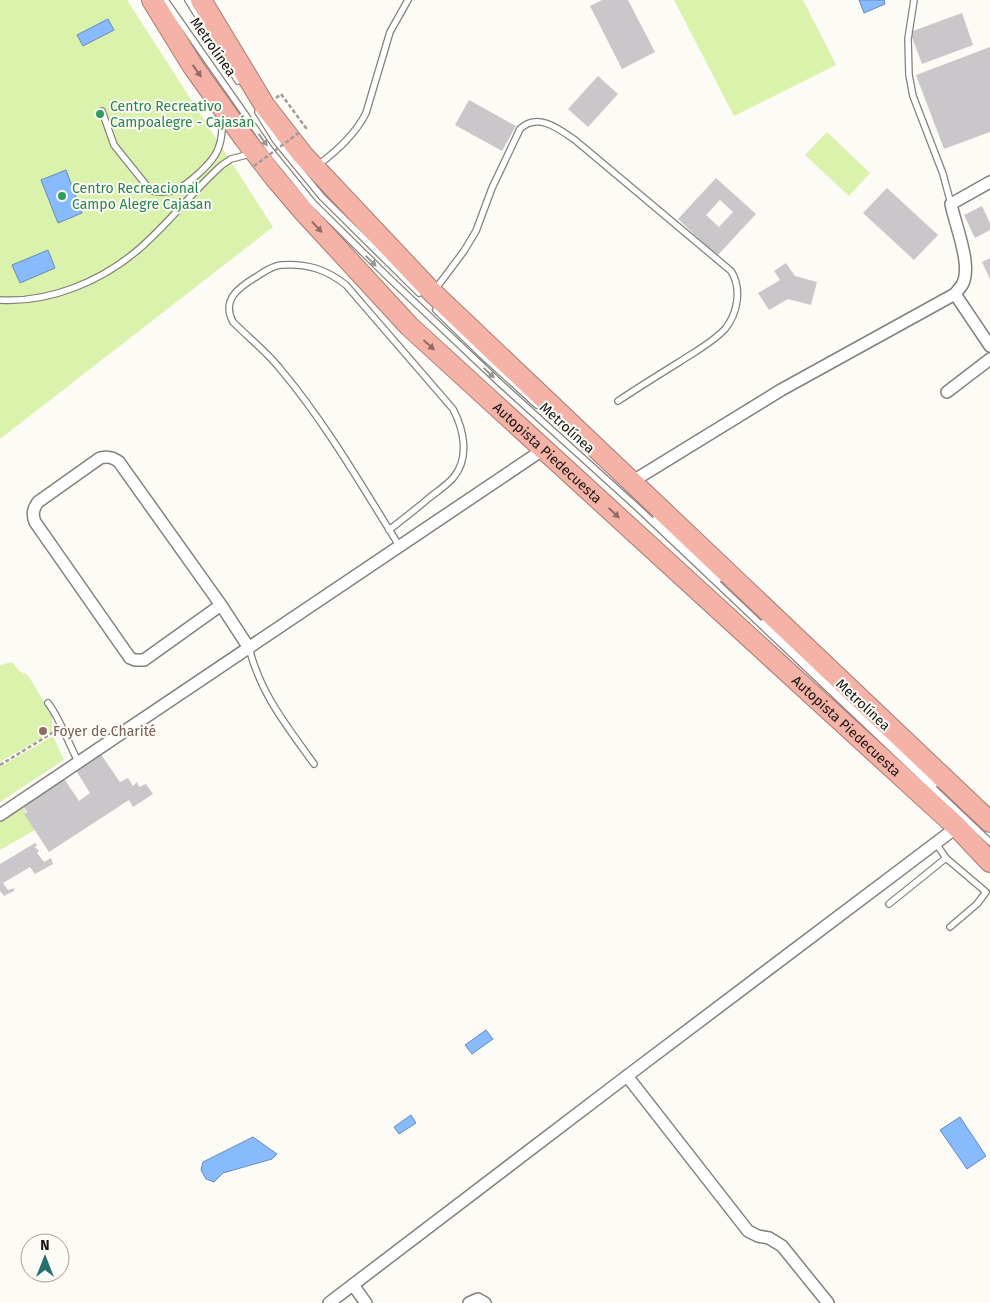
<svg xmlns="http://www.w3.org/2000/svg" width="990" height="1303" font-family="'Fira Sans',sans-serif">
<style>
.green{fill:#daf2ab}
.water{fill:#88bbfe;stroke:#668ab8}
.building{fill:#cac7cb;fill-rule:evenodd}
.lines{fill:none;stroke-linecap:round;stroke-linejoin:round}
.lane-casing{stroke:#83817d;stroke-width:8}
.street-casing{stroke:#83817d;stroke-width:14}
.highway-casing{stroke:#a77c74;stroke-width:22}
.path{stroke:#9d9c98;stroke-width:2.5;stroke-dasharray:4 2.5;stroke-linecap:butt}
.lane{stroke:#fff;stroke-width:5.5}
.street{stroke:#fff;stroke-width:11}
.highway{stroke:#f5b3a7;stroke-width:20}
.path-bridge{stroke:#9d9c98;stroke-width:2.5;stroke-dasharray:4 2.5;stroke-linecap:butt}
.oneway{fill:#916c65}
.oneway2{fill:#979695}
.leisure-dot{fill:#2e9e5b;stroke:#fdfbf6;stroke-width:2}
.education-dot{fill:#8d6e63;stroke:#fdfbf6;stroke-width:2}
.labels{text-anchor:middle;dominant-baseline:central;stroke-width:4;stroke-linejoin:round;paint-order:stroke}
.street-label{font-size:14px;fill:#171614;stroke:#fdfbf6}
.leisure-label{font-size:14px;fill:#27864d;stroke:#fdfbf6;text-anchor:start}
.education-label{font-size:14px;fill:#785e54;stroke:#fdfbf6;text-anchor:start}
</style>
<rect width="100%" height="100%" fill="#fdfbf6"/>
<g class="green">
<polygon points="0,0 127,0 273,227 0,439"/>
<polygon points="674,0 803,0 836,65 734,116"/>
<polygon points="827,132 870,173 849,196 805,155"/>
<polygon points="12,662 19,671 28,675 52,716 52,732 0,762 0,665"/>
<polygon points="53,736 64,760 0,802 0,767"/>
<polygon points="23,807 35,830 0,850 0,822"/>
</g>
<g class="water">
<polygon points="859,0 884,0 885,4 864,13"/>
<polygon points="108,19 114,30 83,46 77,35"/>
<polygon points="66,170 82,213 58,223 41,180"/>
<polygon points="48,250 55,268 20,283 12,265"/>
<polygon points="486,1030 493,1039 472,1054 465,1045"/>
<polygon points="411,1115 416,1123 399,1134 394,1127"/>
<polygon points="960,1117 986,1156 967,1169 940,1130"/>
<polygon points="253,1137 277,1154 272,1159 223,1173 214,1182 206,1179 201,1170 203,1162"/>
</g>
<g class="building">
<polygon points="602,0 628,0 655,52 622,69 590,6"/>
<polygon points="962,13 973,45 922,64 910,32"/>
<polygon points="990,47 990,132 944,149 916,75"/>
<polygon points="598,76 618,94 588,127 568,109"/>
<polygon points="469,100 516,126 502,151 455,125"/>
<path d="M716,178L756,214L717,256L678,219ZM720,200L733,212L719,227L706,215Z"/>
<polygon points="887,188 938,235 914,260 863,213"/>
<polygon points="982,206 990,223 990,230 975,238 964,215"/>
<polygon points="990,258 990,279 982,262"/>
<polygon points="786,263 795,276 817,282 811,305 788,299 769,310 758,293 780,280 774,271"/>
<polygon points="100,753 120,782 128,778 133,786 137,782 139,787 146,784 153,794 133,807 129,800 49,852 24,814 27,812 23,806 63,777 79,801 90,793 75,769"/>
<polygon points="35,843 37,845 35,847 39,851 37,853 44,862 51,858 53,864 35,874 30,867 3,883 8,890 14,888 14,891 4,896 0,891 0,864"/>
</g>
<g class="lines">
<defs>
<g id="lane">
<polyline points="165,0 270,150 313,203 389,278 501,384 638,508 990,842"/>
<polyline points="188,0 238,81"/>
<polyline points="914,0 908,39 909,75 913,96 943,174 951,204"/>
<path d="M102,111L114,145L151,191C160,192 168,193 177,189C188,185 209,165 215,155C222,144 222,130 223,118"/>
<polyline points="258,112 276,141 322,197 419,293"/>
<path d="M318,165C337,151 355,135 366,113L390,32L408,0"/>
<path d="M434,291L464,251L476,231L492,188L520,129C538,112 559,129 575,140L731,271C742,288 738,313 725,329C713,342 696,351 681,361C660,374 639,387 618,401"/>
<path d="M0,300C50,303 102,281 139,249C169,223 193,191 222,165L231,159L250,154"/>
<polyline points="436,310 482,355 537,405"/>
<polyline points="656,518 718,580"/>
<path d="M389,530C402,520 416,509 429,498C436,492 446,486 453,478C470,458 464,430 453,409L346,285C326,269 306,263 281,265C271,266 264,272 256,277C239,287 221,300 233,322C249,338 268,353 282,371C327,425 363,488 400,547"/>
<polyline points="763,623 934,785"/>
<path d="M249,648C261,695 287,726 314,764"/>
<path d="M48,703C61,720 68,743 79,763"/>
<polyline points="935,842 946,858 986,892 977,904 950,927"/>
<polyline points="889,904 946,858"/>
</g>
<g id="street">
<polyline points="955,294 990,346"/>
<polyline points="947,392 990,359"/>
<path d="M633,481L781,390L955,294C957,291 960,288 962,285C973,266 955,225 951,204L990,182"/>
<path d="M221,605L144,660H135L130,658L35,522C32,514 33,509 38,502L100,458C108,456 113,457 119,462L221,605L249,648"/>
<polyline points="0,815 544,449"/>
<polyline points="627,1076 748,1231 758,1236 769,1238 782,1246 828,1303"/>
<polyline points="353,1285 366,1303"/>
<polyline points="329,1303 627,1076 957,827"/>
<polyline points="469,1303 478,1299 485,1303"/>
</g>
<g id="highway">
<path id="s1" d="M152,0L192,65L244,138L275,178L304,212L409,326L957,827L990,862"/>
<polyline points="201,0 265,106 303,155 433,293 990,822"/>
</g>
</defs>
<use href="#lane" class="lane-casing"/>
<use href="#street" class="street-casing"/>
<use href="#highway" class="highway-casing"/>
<g class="path">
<polyline points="276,98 281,94 306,128 304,130"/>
<polyline points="0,765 54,732"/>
</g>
<use href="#lane" class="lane"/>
<use href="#street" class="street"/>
<use href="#highway" class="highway"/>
<polyline class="path-bridge" points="254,166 300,132"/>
</g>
<defs><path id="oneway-solid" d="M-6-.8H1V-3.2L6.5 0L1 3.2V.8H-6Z" transform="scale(1.25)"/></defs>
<g class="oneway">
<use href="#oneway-solid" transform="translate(197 71) rotate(55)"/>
<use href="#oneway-solid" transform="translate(317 227) rotate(47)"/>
<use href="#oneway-solid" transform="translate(429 345) rotate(42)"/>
<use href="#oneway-solid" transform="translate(614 513) rotate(43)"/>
</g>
<g class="oneway2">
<use href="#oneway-solid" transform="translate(263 140) rotate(55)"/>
<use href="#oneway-solid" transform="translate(371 261) rotate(45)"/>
<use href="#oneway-solid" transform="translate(489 373) rotate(43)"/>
</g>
<g class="leisure-dot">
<circle cx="100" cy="114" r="5"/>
<circle cx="62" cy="196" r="5"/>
</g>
<circle class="education-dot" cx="43" cy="731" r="5"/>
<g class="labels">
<g class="street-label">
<text transform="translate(213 47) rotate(55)">Metrolínea</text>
<text transform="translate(567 428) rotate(42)">Metrolínea</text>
<text stroke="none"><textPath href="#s1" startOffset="604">Autopista Piedecuesta</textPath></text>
<text transform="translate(863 705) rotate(43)">Metrolínea</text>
<text stroke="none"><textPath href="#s1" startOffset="1009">Autopista Piedecuesta</textPath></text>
</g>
<g class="leisure-label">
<text x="110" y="106">Centro Recreativo<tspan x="110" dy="16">Campoalegre - Cajasán</tspan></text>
<text x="72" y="188">Centro Recreacional<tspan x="72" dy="16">Campo Alegre Cajasan</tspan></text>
</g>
<g class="education-label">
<text x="53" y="731">Foyer de Charité</text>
</g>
</g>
<g transform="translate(45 1258)"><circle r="24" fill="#fdfbf6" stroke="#a19f9c"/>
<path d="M0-4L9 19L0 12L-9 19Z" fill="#236f6d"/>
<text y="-8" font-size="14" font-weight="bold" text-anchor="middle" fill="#171614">N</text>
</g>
</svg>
